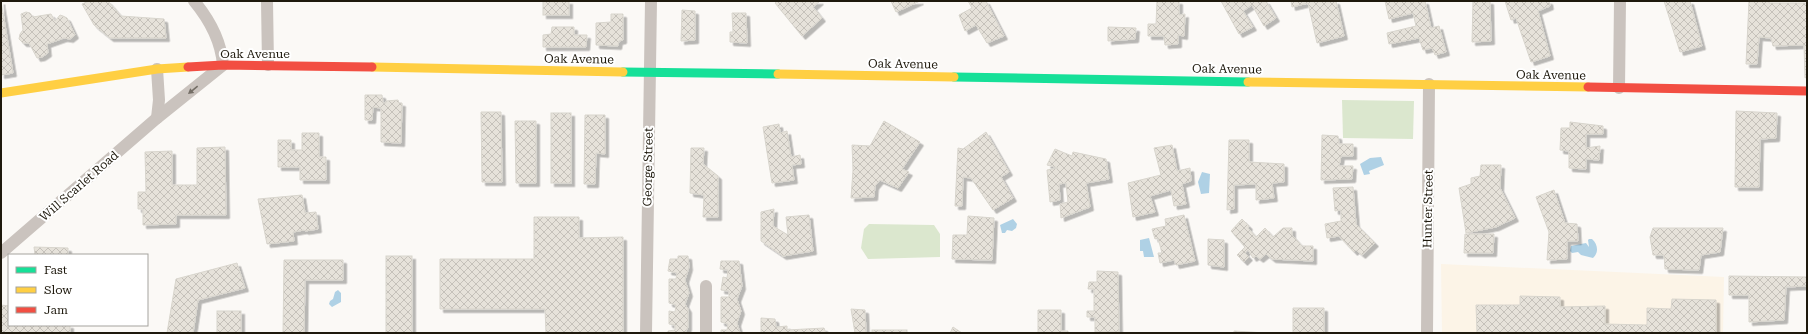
<svg xmlns="http://www.w3.org/2000/svg" width="1808" height="334" font-family="'Roboto Serif',serif">
<style>
.commercial{fill:#fcf4e7}
.green{fill:#dbe7ce}
.water{fill:#afd1e5}
.building{fill:url(#building-cross-hatch);stroke:#d8d5cd;filter:url(#shadow)}
.lines{fill:none;stroke-linecap:round;stroke-linejoin:round}
.street{stroke:#cac3be;stroke-width:12}
.fast{stroke:#16e098;stroke-width:9}
.slow{stroke:#ffcf43;stroke-width:9}
.jam{stroke:#f24e42;stroke-width:9}
.oneway{fill:#746e66}
.labels{text-anchor:middle;dominant-baseline:central;stroke-width:4;stroke-linejoin:round;paint-order:stroke}
.street-label{font-size:12px;fill:#1e190d;stroke:#fff}
</style>
<defs>
<pattern id="building-cross-hatch" width="8" height="8" patternUnits="userSpaceOnUse"><rect width="8" height="8" fill="#e6e2da"/><path d="M0 0l8 8M0 8l8-8" fill="none" stroke="#c5c1ba"/></pattern>
<filter id="shadow"><feDropShadow dx="3.5" dy="3.5" stdDeviation="0" flood-color="#0004"/></filter>
</defs>
<rect width="100%" height="100%" fill="#fbf9f6"/>
<polygon class="commercial" points="1441,264 1724,277 1723,333 1442,333"/>
<g class="green">
<polygon points="1342,100 1414,101 1413,139 1343,138"/>
<polygon points="869,224 934,225 940,234 940,257 868,259 861,248 864,229"/>
</g>
<g class="water">
<polygon points="1381,157 1384,165 1369,171 1370,174 1364,175 1360,164 1370,158"/>
<polygon points="1202,172 1210,174 1209,193 1201,194 1198,182"/>
<polygon points="1013,219 1017,224 1016,228 1012,231 1007,230 1005,233 1002,233 1000,225"/>
<polygon points="1149,238 1154,257 1144,257 1143,251 1140,251 1140,240"/>
<path d="M1589,239H1592C1598,244 1599,253 1593,258L1581,255L1578,252L1572,253L1570,251L1571,246L1586,243L1589,247L1588,240Z"/>
<polygon points="338,290 341,293 341,302 332,307 329,304 330,301 333,299 335,292"/>
</g>
<g class="building">
<polygon points="1,1 13,73 1,75"/>
<polygon points="89,1 108,1 121,16 164,19 166,38 110,38 94,25 82,4"/>
<rect x="543" y="1" width="26" height="14"/>
<polygon points="777,1 820,1 813,7 822,18 802,36 775,3"/>
<polygon points="891,1 920,1 896,12"/>
<polygon points="968,1 986,1 1004,36 987,43 976,25 965,31 959,15 972,8"/>
<polygon points="1157,1 1179,1 1179,15 1185,14 1184,36 1178,35 1178,44 1165,45 1164,36 1148,36 1148,24 1156,24"/>
<polygon points="1221,1 1266,1 1276,18 1264,26 1252,5 1243,11 1253,27 1239,34"/>
<polygon points="1291,1 1336,1 1344,36 1317,43 1308,3 1292,7"/>
<polygon points="1385,1 1425,1 1431,28 1439,26 1446,52 1435,55 1432,48 1423,50 1419,38 1389,44 1387,33 1416,26 1413,13 1389,19"/>
<polygon points="1473,1 1490,1 1491,41 1472,42"/>
<polygon points="1505,1 1549,1 1550,6 1538,11 1550,56 1531,62 1516,18 1511,20"/>
<polygon points="1664,1 1690,1 1702,46 1680,52"/>
<polygon points="1749,1 1769,1 1769,3 1807,3 1807,77 1805,78 1804,45 1773,46 1771,38 1759,37 1757,64 1746,64"/>
<polygon points="682,10 695,11 695,40 681,41"/>
<polygon points="26,12 30,13 33,17 51,14 55,21 60,15 63,16 67,18 75,35 70,39 64,38 47,44 48,53 42,57 37,58 29,43 23,43 19,39 20,34 23,30 21,14"/>
<polygon points="732,13 746,13 747,43 730,42 730,32 733,32"/>
<polygon points="611,14 623,14 623,40 619,41 618,46 596,45 596,23 611,22"/>
<polygon points="552,27 574,27 574,35 587,35 586,47 543,47 543,35 551,34"/>
<polygon points="1108,27 1136,28 1135,39 1108,41"/>
<polygon points="365,95 382,95 383,103 386,103 386,101 398,100 399,103 402,103 401,143 381,142 381,108 373,107 372,120 365,120"/>
<polygon points="1736,111 1777,113 1776,138 1760,139 1759,187 1735,187"/>
<polygon points="481,112 501,112 502,182 482,182"/>
<rect x="551" y="113" width="20" height="70"/>
<polygon points="585,115 605,115 605,154 596,153 595,184 584,184"/>
<polygon points="515,121 536,121 536,183 516,183"/>
<polygon points="884,121 920,142 902,169 909,172 898,188 880,180 875,186 874,197 851,198 853,170 852,145 870,146"/>
<polygon points="1570,122 1603,126 1603,134 1586,134 1586,148 1600,146 1599,160 1586,159 1586,169 1569,168 1569,151 1560,150 1561,128 1570,128"/>
<polygon points="779,124 780,133 787,131 791,157 800,155 801,164 792,165 794,180 772,183 763,127"/>
<polygon points="986,132 1009,172 1001,177 1013,198 993,210 971,178 963,177 962,206 955,206 958,148 963,149"/>
<polygon points="302,133 319,133 319,157 326,157 326,180 300,180 300,167 278,167 278,140 291,140 291,150 302,150"/>
<polygon points="1322,135 1338,136 1339,144 1353,144 1353,156 1341,156 1339,166 1353,166 1352,179 1321,180"/>
<polygon points="1229,140 1249,140 1249,162 1284,164 1284,182 1272,183 1274,198 1256,200 1256,184 1234,185 1234,209 1227,210"/>
<polygon points="1172,145 1177,171 1190,168 1191,181 1182,184 1186,204 1174,206 1171,190 1150,196 1155,212 1133,217 1128,183 1161,175 1154,148"/>
<polygon points="225,147 226,215 176,215 176,224 143,225 143,209 138,209 138,192 146,192 145,152 172,151 172,185 197,185 197,148"/>
<polygon points="691,148 704,148 703,164 718,176 718,217 703,217 704,195 690,193"/>
<polygon points="1055,149 1072,156 1073,152 1106,159 1109,179 1086,183 1090,207 1061,218 1060,204 1068,202 1066,183 1059,184 1060,200 1050,202 1047,170 1058,168 1047,165"/>
<polygon points="1481,165 1501,165 1500,188 1515,218 1496,227 1466,233 1459,188 1471,184 1471,178 1480,176"/>
<polygon points="1353,187 1356,224 1375,243 1362,255 1356,250 1354,252 1339,236 1327,238 1325,224 1341,221 1341,210 1335,211 1333,188"/>
<polygon points="1554,190 1565,223 1577,224 1578,241 1567,241 1567,259 1547,260 1549,232 1536,197"/>
<polygon points="302,195 305,213 316,212 318,229 305,231 304,230 293,232 294,241 267,244 258,199"/>
<polygon points="774,209 773,226 788,235 786,217 809,215 813,251 783,256 761,241 761,212"/>
<polygon points="1184,215 1195,261 1176,265 1174,260 1160,263 1158,253 1162,253 1158,238 1155,239 1152,229 1166,226 1165,219"/>
<polygon points="968,216 994,218 992,260 952,259 953,235 967,235"/>
<polygon points="534,217 579,217 579,238 623,237 623,333 546,333 545,309 440,309 440,259 534,259"/>
<polygon points="1242,219 1249,226 1248,228 1256,237 1265,228 1273,237 1283,228 1292,228 1292,235 1302,246 1313,246 1313,261 1272,259 1266,254 1260,259 1256,256 1253,258 1248,250 1245,253 1249,257 1244,262 1237,255 1245,247 1231,231"/>
<polygon points="1653,228 1723,228 1720,252 1701,255 1699,270 1665,269 1664,255 1653,255 1650,237"/>
<polygon points="1465,234 1494,234 1493,253 1464,253"/>
<polygon points="1208,239 1224,240 1224,267 1208,265"/>
<polygon points="34,247 68,248 68,255 35,255"/>
<rect x="386" y="256" width="26" height="77"/>
<polygon points="678,256 688,256 689,267 685,280 689,293 685,304 688,309 688,327 685,333 668,333 668,331 675,330 675,325 669,324 669,311 675,312 676,305 669,303 669,279 676,279 677,273 668,271 670,259 678,259"/>
<polygon points="284,260 343,260 343,280 305,280 304,333 283,333"/>
<polygon points="721,261 739,261 742,286 737,299 741,311 737,323 740,333 721,333 721,330 727,330 728,324 721,322 721,297 729,297 729,291 721,290 723,277 727,278 728,270 720,269"/>
<polygon points="237,263 245,288 198,300 193,333 167,333 176,279"/>
<polygon points="1097,271 1118,272 1119,332 1095,332 1095,317 1087,317 1087,311 1094,311 1094,289 1088,289 1089,282 1097,282"/>
<polygon points="1729,276 1807,277 1807,286 1786,287 1784,320 1749,322 1749,295 1729,295"/>
<polygon points="1520,296 1560,297 1560,307 1605,306 1605,324 1647,325 1647,308 1671,309 1672,299 1716,300 1716,333 1477,333 1476,305 1520,305"/>
<polygon points="1,305 9,306 9,325 70,325 70,333 1,333"/>
<polygon points="1293,308 1324,308 1324,333 1337,333 1293,333"/>
<polygon points="851,309 865,310 866,333 855,333"/>
<polygon points="1038,310 1061,310 1061,331 1068,331 1068,333 1038,333"/>
<rect x="217" y="311" width="24" height="22"/>
<polygon points="761,318 775,319 776,327 787,326 787,330 824,328 826,333 761,333"/>
<polygon points="953,327 962,333 950,333"/>
<rect x="872" y="330" width="35" height="3"/>
<polygon points="1234,331 1266,333 1234,333"/>
</g>
<g class="lines">
<g class="street">
<polyline points="267,1 268,65"/>
<polyline points="157,69 159,100 157,118"/>
<polyline points="1619,88 1620,1"/>
<path d="M1,253L157,118L223,65C221,41 209,19 194,1"/>
<polyline points="646,333 651,1"/>
<polyline points="706,333 706,286"/>
<polyline points="1427,333 1429,84"/>
</g>
<g class="fast">
<polyline points="623,72 778,74"/>
<polyline points="954,77 1248,82"/>
</g>
<g class="slow">
<polyline points="372,67 623,72"/>
<polyline points="778,74 954,77"/>
<polyline points="1248,82 1588,87"/>
<polyline points="1,93 157,69 188,67"/>
</g>
<g class="jam">
<polyline points="188,67 223,65 372,67"/>
<polyline points="1588,87 1807,91"/>
</g>
</g>
<defs><path id="oneway-solid" d="M-6-.8H1V-3.2L6.5 0L1 3.2V.8H-6Z"/></defs>
<use class="oneway" href="#oneway-solid" transform="translate(193 90) rotate(141)"/>
<g class="labels">
<g class="street-label">
<text x="255" y="54">Oak Avenue</text>
<text transform="translate(579 59) rotate(1)">Oak Avenue</text>
<text transform="translate(903 64) rotate(1)">Oak Avenue</text>
<text transform="translate(1227 69) rotate(1)">Oak Avenue</text>
<text transform="translate(1551 75) rotate(1)">Oak Avenue</text>
<text transform="translate(648 167) rotate(-89)">George Street</text>
<text transform="translate(79 186) rotate(-41)">Will Scarlet Road</text>
<text transform="translate(1428 209) rotate(-89)">Hunter Street</text>
</g>
</g>
<rect width="1808" height="334" fill="none" stroke="#1e190d" stroke-width="4"/>
<rect x="8" y="254" width="140" height="72" fill="#ffffff" stroke="#a5a39e"/>
<rect x="16" y="267" width="20" height="6" fill="#16e098" stroke="#a5a39e"/>
<text x="44" y="274" font-size="12" fill="#1e190d">Fast</text>
<rect x="16" y="287" width="20" height="6" fill="#ffcf43" stroke="#a5a39e"/>
<text x="44" y="294" font-size="12" fill="#1e190d">Slow</text>
<rect x="16" y="307" width="20" height="6" fill="#f24e42" stroke="#a5a39e"/>
<text x="44" y="314" font-size="12" fill="#1e190d">Jam</text>
</svg>
